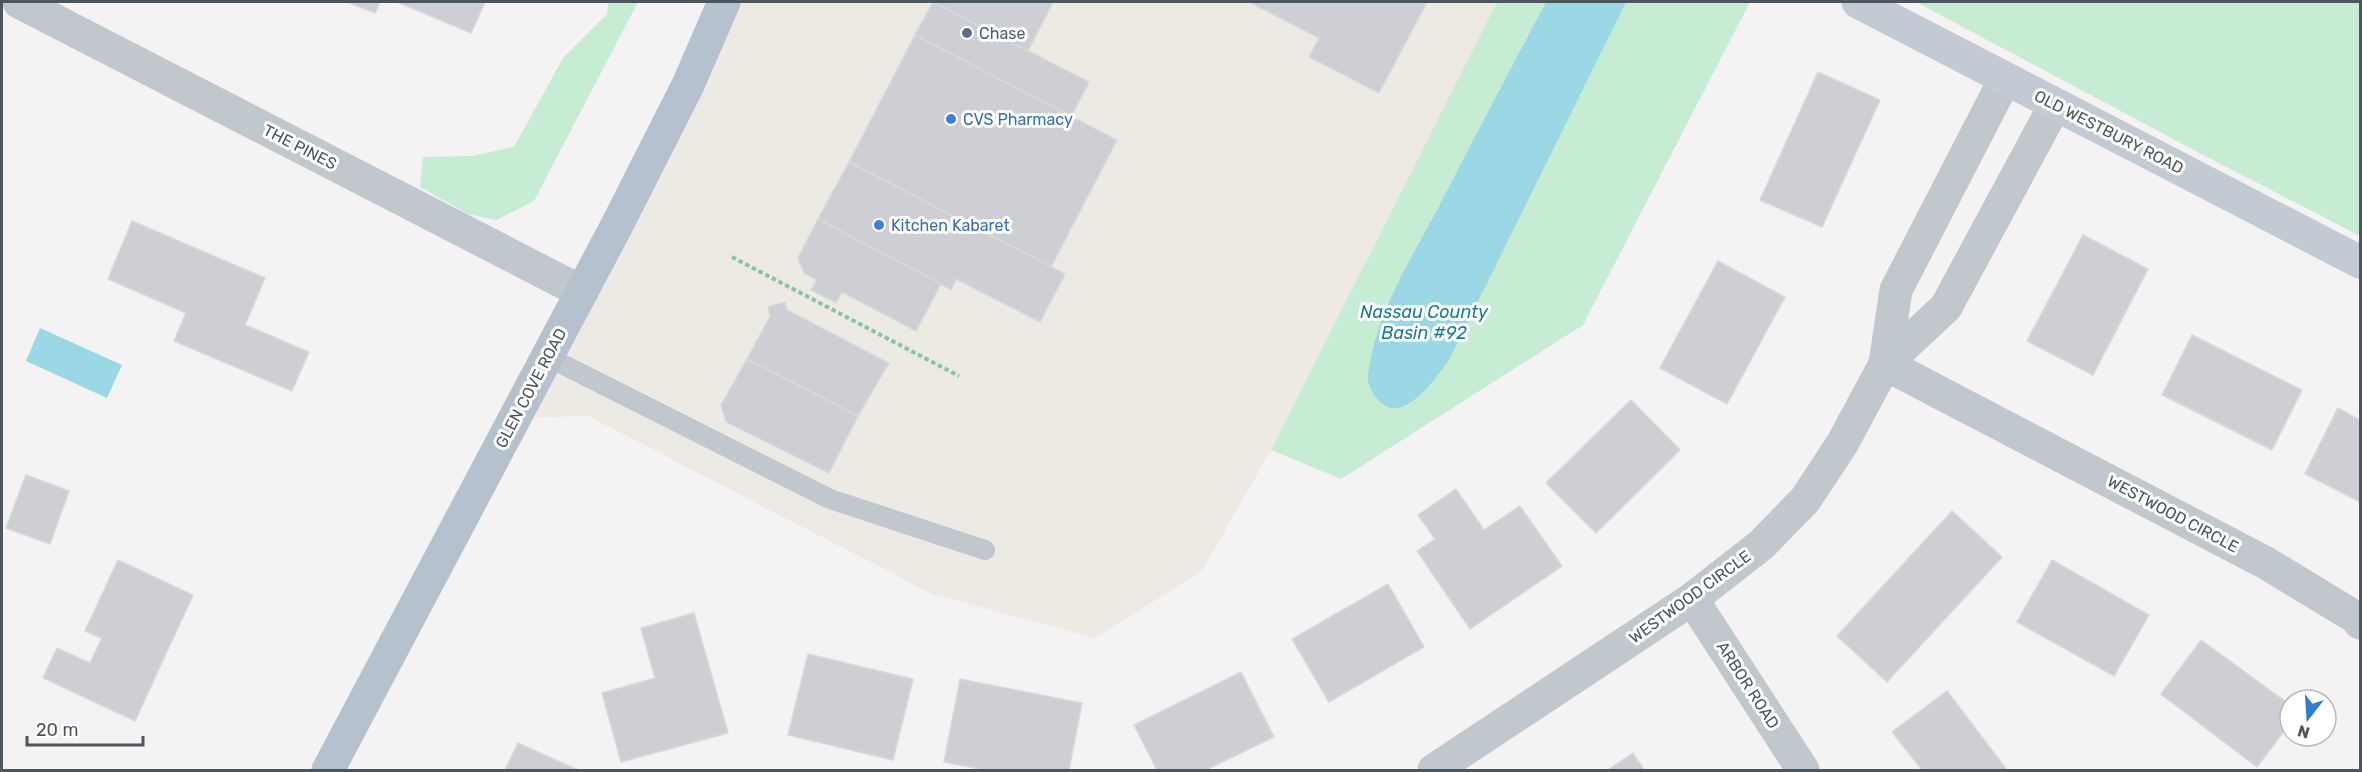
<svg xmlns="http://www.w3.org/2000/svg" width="2362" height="772" font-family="Rubik,sans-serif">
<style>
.commercial{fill:#edeae3}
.green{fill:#c7ecd4}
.water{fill:#99d8e4}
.building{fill:#cdcfd4;stroke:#d7d9dd;stroke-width:1.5}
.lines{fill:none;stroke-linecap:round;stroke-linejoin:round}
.path{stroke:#82c7a2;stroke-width:4;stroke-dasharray:4.5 3;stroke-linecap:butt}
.lane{stroke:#c0c7cd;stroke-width:20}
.street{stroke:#c0c7cd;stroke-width:33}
.secondary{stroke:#c2cbd3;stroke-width:33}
.primary{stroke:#b5c2cd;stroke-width:33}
.service-dot{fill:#5c6f8a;stroke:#fff;stroke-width:2}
.shop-dot{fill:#3f7fe0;stroke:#fff;stroke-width:2}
.labels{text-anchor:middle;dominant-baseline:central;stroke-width:6;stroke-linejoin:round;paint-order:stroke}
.service-label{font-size:16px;fill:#4e5e75;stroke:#fff;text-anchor:start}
.shop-label{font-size:16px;fill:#366cbe;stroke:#fff;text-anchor:start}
.street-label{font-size:16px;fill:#4c565e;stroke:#fff}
.water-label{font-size:18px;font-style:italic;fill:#1b7e92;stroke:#fff}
</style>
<rect width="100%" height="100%" fill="#f4f2f3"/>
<polygon class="commercial" points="724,2 1497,2 1271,450 1202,571 1095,638 932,594 588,416 516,418"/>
<g class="green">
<polygon points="608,2 638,2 534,201 496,220 468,214 420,187 423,157 472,156 514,147 563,58 607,14"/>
<polygon points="1497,2 1750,2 1583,325 1341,479 1271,450"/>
<polygon points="1916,2 2360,2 2360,236 2205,156"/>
</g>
<g class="water">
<path d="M1546,2H1626L1450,358C1438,376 1403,428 1378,400C1373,394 1367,384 1368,376C1375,315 1410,261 1438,208C1474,139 1510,70 1546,2Z"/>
<polygon points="40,328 122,365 107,398 26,361"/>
</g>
<g class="building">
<polygon points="347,2 380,2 375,13"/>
<polygon points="397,2 485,2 471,33"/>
<polygon points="933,2 1089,82 1071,117 915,35"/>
<polygon points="933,2 1053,2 1028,51"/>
<polygon points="1249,2 1427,2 1379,93 1309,57 1319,38"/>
<polygon points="915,35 1117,140 1051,267 849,162"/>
<polygon points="1818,72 1880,100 1822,227 1760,200"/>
<polygon points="849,162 1065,274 1040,322 956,279 951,290 818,219"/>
<polygon points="818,219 941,284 916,331 842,292 836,303 811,290 817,280 804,273 798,258"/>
<polygon points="132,221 265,278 245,325 309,352 292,391 174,341 186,313 108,279"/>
<polygon points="2083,235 2148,269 2093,375 2027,341"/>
<polygon points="1718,261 1785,297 1727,404 1660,368"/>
<polygon points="785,302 787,310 889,363 858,416 747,359 770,316 768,307"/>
<polygon points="2192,335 2302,390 2272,450 2162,395"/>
<polygon points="747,359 858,416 829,473 726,422 721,405"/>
<polygon points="1631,400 1680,450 1596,533 1546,483"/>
<polygon points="2338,408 2360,420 2360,502 2305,474"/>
<polygon points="26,475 69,491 50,544 6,528"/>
<polygon points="1456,489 1484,530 1520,506 1562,566 1470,629 1417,551 1435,539 1418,515"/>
<polygon points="1952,511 2002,557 1887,682 1837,636"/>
<polygon points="118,560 193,595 135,721 43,678 57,648 90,663 102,638 85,631"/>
<polygon points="2052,560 2149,615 2114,676 2017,622"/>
<polygon points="1388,584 1424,647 1329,702 1292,639"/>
<polygon points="694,613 728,733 621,762 602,693 655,678 641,628"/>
<polygon points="2201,640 2290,705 2290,723 2257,767 2161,694"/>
<polygon points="808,654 913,679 893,760 788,735"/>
<polygon points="1241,672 1274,737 1206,770 1157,770 1134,725"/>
<polygon points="960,679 1082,703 1069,770 984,770 944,762"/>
<polygon points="1947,691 2007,770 1922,770 1892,732"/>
<polygon points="518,743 578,770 505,770"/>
<polygon points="1633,753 1644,770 1608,770"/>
</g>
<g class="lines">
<polyline class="path" points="732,257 959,376"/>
<polyline class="lane" points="548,357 830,499 985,550"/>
<g class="street">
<polyline points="19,2 582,292"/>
<polyline points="1885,364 2266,563 2355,617 2360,623"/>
<polyline points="1885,364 1896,290 2005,79"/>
<polyline points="1692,599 1803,770"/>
<polyline points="1434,770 1692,599 1761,545 1805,500 1842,444 1885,364 1946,307 2055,105"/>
</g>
<polyline class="secondary" points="1858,2 2360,262"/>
<polyline class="primary" points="328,770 616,227 688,85 724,2"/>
</g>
<circle class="service-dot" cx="967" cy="33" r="6"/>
<g class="shop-dot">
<circle cx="951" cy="119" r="6"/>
<circle cx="879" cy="225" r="6"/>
</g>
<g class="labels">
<g class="service-label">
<text x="979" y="33">Chase</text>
</g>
<g class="shop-label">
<text x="963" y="119">CVS Pharmacy</text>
<text x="891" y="225">Kitchen Kabaret</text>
</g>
<g class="street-label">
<text transform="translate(2109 132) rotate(27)">OLD WESTBURY ROAD</text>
<text transform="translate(300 147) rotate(27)">THE PINES</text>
<text transform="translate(531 388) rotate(-62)">GLEN COVE ROAD</text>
<text transform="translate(2173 514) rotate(28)">WESTWOOD CIRCLE</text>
<text transform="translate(1690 597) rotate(-36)">WESTWOOD CIRCLE</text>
<text transform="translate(1748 685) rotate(57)">ARBOR ROAD</text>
</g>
<g class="water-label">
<text x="1424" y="312">Nassau County<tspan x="1424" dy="21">Basin #92</tspan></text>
</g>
</g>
<rect width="2362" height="772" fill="none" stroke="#4c565e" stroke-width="6"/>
<g transform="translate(2308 718) rotate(197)"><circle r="28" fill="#ffffff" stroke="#b7bbbf" stroke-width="1.5"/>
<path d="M0-4.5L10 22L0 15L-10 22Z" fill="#2e7dd2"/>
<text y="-9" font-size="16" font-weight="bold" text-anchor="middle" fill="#4c565e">N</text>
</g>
<path d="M27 736v9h116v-9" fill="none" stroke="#4c565e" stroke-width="3"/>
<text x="36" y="736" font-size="18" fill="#4c565e" stroke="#ffffff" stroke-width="4.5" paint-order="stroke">20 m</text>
</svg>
